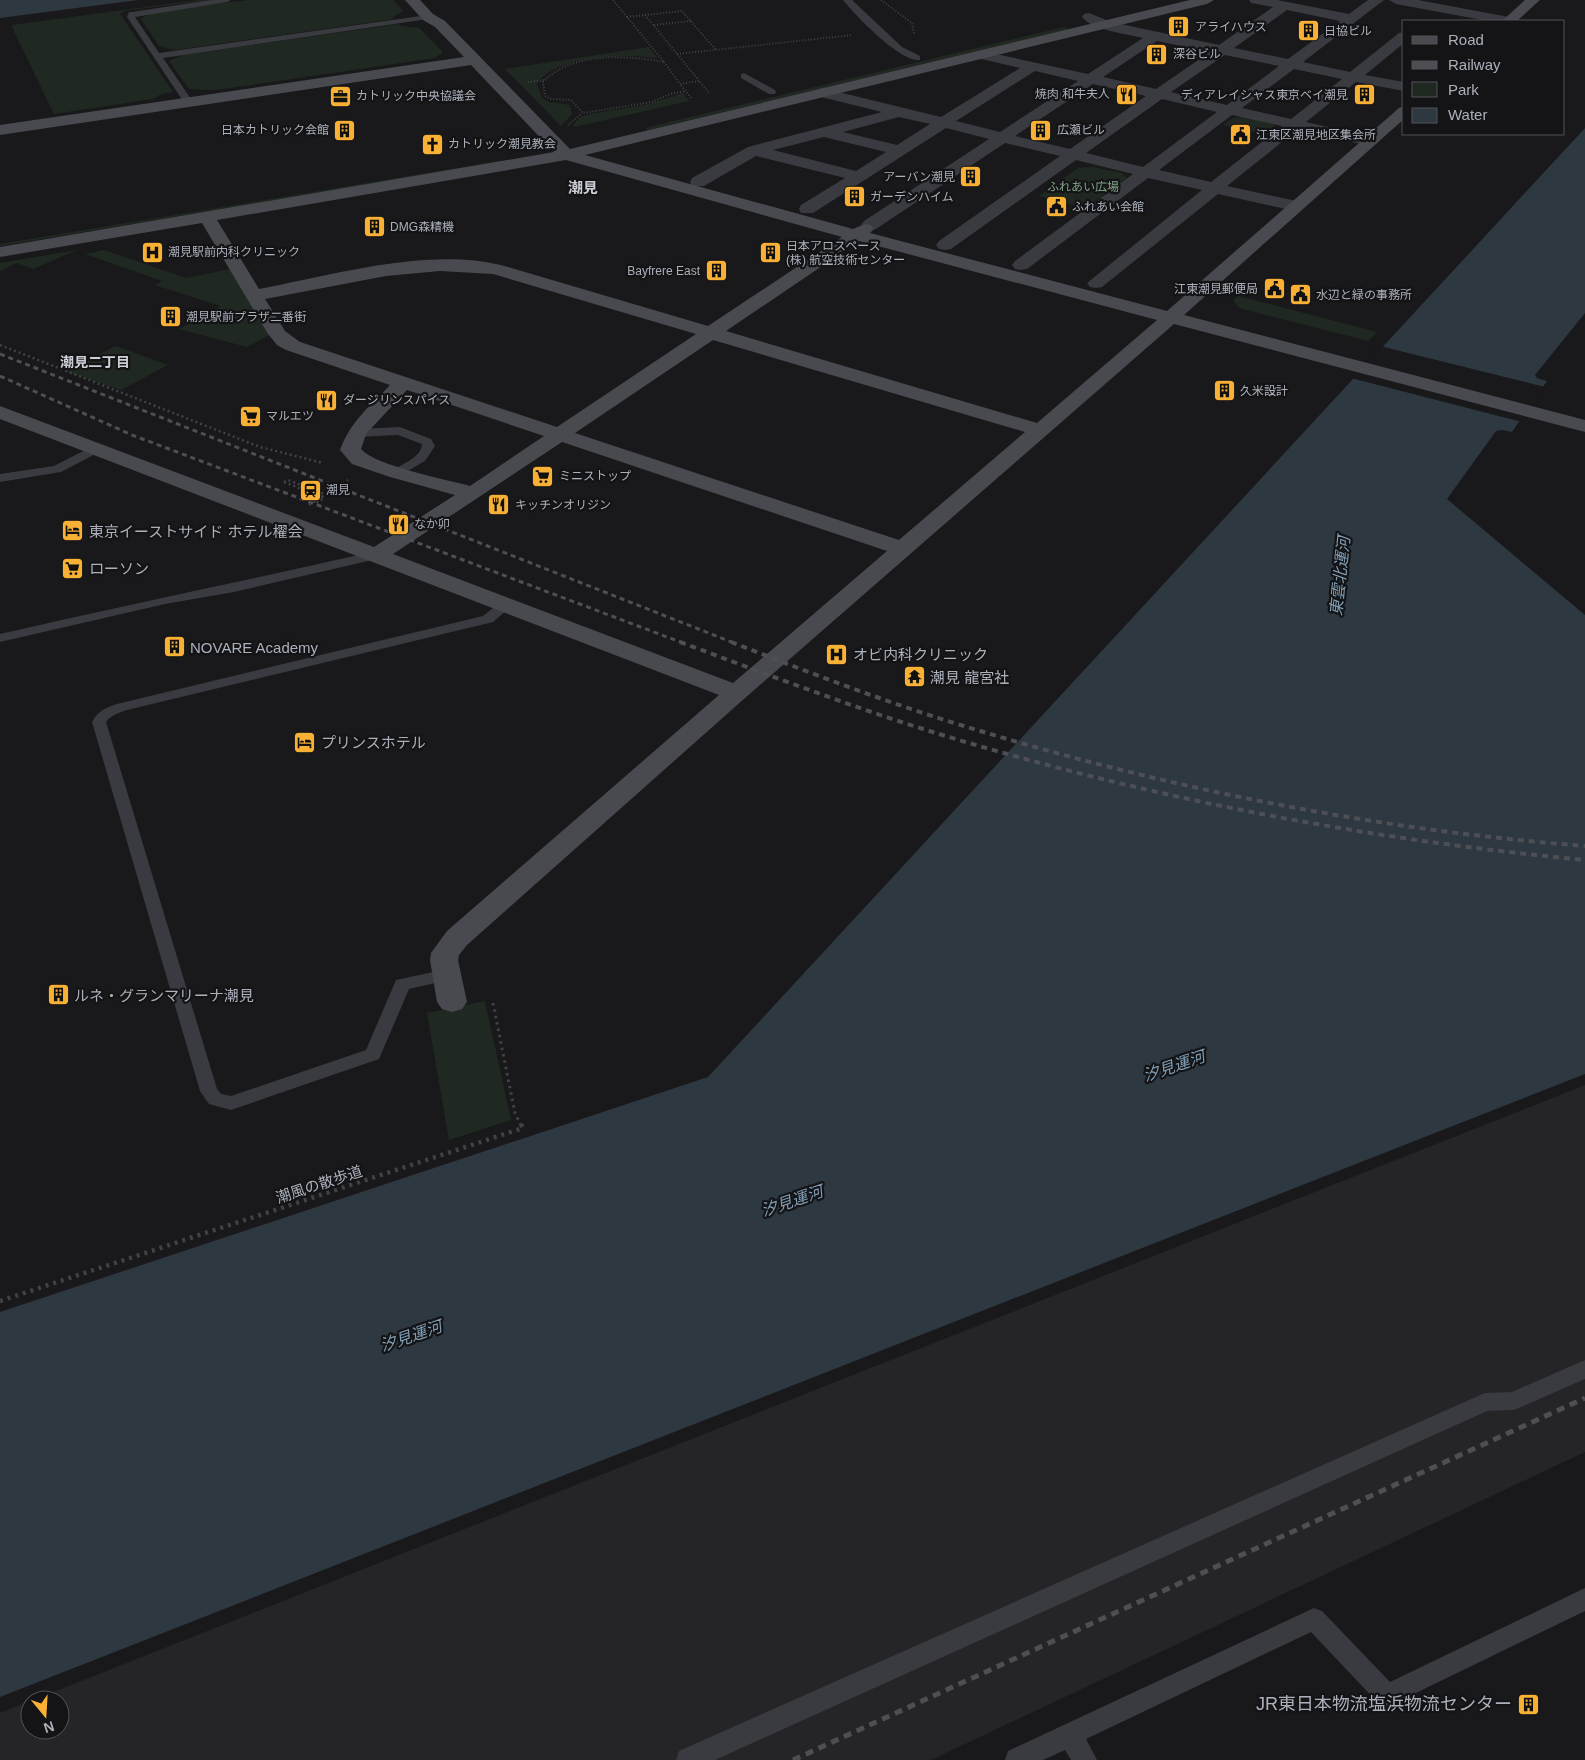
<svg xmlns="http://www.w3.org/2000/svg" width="1585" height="1760" font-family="Arial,'Noto Sans JP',sans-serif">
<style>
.built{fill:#252528}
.green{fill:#202921}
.water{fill:#2e3840}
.pier{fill:#19191b}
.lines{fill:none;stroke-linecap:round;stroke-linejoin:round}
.path-far3{stroke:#404247;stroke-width:2;stroke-dasharray:1 2;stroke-linecap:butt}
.path-far2{stroke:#404247;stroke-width:2.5;stroke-dasharray:2 3;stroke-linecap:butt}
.path-far1{stroke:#404247;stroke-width:3;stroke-dasharray:2.5 4;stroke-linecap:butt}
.path{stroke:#404247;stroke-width:4.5;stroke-dasharray:3 5;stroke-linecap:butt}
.lane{fill:#3a3b40;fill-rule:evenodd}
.street{fill:#3a3b40;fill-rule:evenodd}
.secondary{fill:#484a50;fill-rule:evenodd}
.rail-far2{stroke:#4d4f55;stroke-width:3;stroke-dasharray:5 4;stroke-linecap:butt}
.rail-far1{stroke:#4d4f55;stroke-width:4;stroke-dasharray:6 5;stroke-linecap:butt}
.rail{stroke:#4d4f55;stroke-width:5;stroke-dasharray:8 6;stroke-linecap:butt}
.path-bridge{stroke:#404247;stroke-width:2.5;stroke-dasharray:2 3;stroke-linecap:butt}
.labels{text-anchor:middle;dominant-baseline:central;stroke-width:4.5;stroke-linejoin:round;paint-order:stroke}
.far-poi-label{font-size:12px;fill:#abb0bb;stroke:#141416;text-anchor:start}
.far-park-label{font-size:12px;fill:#81a683;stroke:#141416}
.far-neighbourhood-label{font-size:14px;font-weight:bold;fill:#cccfd7;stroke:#141416}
.far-quarter-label{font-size:15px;font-weight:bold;fill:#cccfd7;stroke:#141416}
.poi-label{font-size:15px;fill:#abb0bb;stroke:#141416;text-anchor:start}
.street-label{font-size:15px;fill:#abb0bb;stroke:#141416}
.water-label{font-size:16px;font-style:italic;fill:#819fb7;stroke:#141416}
.near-poi-label{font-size:18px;fill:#abb0bb;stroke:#141416;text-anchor:end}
</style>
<rect width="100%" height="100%" fill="#19191b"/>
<polygon class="built" points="1585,1085 1585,1452 931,1760 0,1760 0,1713 30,1701 30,1730 60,1730 60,1700 33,1700"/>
<g class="green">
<polygon points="198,0 209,0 124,11 120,14 173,92 161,94 153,99 54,114 12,27 12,25"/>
<path d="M248,0H393L403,11L393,17L394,19L174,50L159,46L141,19C154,8 227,3 248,0Z"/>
<polygon points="399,24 401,26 419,28 443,52 435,58 216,90 189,89 169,61 183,55"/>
<polygon points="1064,27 1069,29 648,130 645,128"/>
<path d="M649,47L657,58C628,54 554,55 537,84L542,98L549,102L570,105L572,114L561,126L505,69Z"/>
<polygon points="683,93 689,101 575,127 573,125 580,117 590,114 649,104"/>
<polygon points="1248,116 1272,122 1277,128 1267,135 1223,125 1233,118"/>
<polygon points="500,161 501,162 0,246 0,244"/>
<polygon points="1093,167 1122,173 1127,178 1085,208 1039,196 1078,168"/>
<polygon points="77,250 33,269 17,263 0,271 0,263"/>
<polygon points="104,250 186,278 230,269 271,334 247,347 179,329 221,306 155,285 162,281 85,254"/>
<polygon points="1238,296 1377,332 1368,341 1239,308 1233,300"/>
<polygon points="116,346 168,365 121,390 65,371"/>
<polygon points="485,1001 511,1120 449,1140 427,1013"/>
</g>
<g class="water">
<polygon points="0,0 138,0 0,18"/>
<polygon points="1585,128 1585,313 1535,375 1537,378 1547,381 1512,432 1502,430 1496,431 1447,499 1585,615 1585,1074 0,1697 0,1312 708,1077"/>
</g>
<polygon class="pier" points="1380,346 1545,387 1522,422 1351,378"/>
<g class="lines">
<g class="path-far3">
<path d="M613,0L664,62C626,55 571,52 543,82L545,96L551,99L571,100L583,113L652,102L670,94L686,91"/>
<polyline points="881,0 912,23 914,34"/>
<polyline points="645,15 710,94"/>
<polyline points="627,17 682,11 716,50"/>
<polyline points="654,25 691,21"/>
<polyline points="677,54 853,35"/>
<polyline points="664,62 680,84"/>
<polyline points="528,82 544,80"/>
<polyline points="691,98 680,84 699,81"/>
<polyline points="568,125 582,113"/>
</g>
<g class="path-far2">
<polyline points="0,345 260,447 323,463"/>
<polyline points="284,482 288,480 324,494"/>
<polyline points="309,505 348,480"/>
</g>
<polyline class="path-far1" points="493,1003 515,1113 521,1125"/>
<polyline class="path" points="0,1301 523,1128 521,1124"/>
<g class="lane">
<polygon points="211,0 231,0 227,2 135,17 159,53 428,15 432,17 428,19 163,58 193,102 188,105 185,104 127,17 129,12 132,12"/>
<path d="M843,0H852L902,47L920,56V60C901,63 855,15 843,0Z"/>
<polygon points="744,73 775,90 776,92 775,94 769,94 741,78 741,74"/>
<path d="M400,427L431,439L435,446L425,461L397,477L393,476L391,473L393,470C402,464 422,457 422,444L398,435L356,437L350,433L356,429Z"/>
<polygon points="97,444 101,445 103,448 101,451 61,472 0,482 0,474 54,466"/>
<path d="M376,551L383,555L381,558L234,592L165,604L0,642V634C125,605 251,580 376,551Z"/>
<path d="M507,600L514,604L493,622L127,710C119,713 111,715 106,722L217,1089L221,1094L231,1096L366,1050L396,980L447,969L453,971L456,975L453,979L409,989L379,1059L231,1110L209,1104L200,1091L92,722C98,711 105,708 117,704L483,616L502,601Z"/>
<polygon points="1585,1360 1585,1379 1521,1407 1514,1410 1487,1411 715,1760 676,1760 679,1751 1478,1396 1485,1393 1512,1392"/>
<polygon points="1585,1588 1585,1611 1387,1707 1379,1704 1311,1632 1086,1739 1097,1760 1071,1760 1065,1750 1043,1760 1005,1760 1008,1751 1314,1608 1322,1611 1390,1682"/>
</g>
<g class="street">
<path d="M1249,0H1277L1349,14L1368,0H1384L1303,62L1350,72L1399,33L1404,32V43L1365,75L1404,82V91L1356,82L1306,122L1376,138L1378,141L1376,144L1370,146L1297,130L1227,186L1301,202L1303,206L1301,210L1295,211L1218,194L1102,287L1096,288L1090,287L1087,283L1202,190L1148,178L1027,269L1021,270L1015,269L1012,265L1015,261L1133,174L1076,160L951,249L945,250L939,249L936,245L939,241L1060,156L1005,143L876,229L870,230L864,229L861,225L864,221L989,139L946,128L813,213H801L799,209L801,205L845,178L756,156L704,186H692L690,182L692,178L748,147L882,112L817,96L814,93L817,90L822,88L941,117L1020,68L977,58L975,55L977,52L982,51L1088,74L1143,38C1127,34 1092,30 1082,17L1084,14L1089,13L1111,22L1219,45L1273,7L1251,3ZM1287,10L1340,21L1288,59L1234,48ZM1157,41L1210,52L1156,89L1103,77ZM1225,55L1279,66L1227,105L1171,92ZM1294,69L1342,79L1291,119L1242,108ZM1035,71L1078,81L1000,132L956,121ZM1093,84L1146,96L1070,149L1015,136ZM1162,99L1217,112L1143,167L1086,153ZM1232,115L1282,126L1211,182L1159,170ZM899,117L930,124L897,145L843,132ZM824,137L828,138L886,152L856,171L773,150Z"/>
<polygon points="1389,0 1418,0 1509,17 1516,21 1488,21 1396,4"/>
</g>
<g class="secondary">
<path d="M405,0H420L433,14L445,21L570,149L1190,0H1214L1207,4L585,155L853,229L865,224L871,225L874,229L870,233L1167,311L1399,108L1404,106V119L1184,315L1585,420V432L1174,324L745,698L467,945L459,955L458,960L467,1002L462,1009L452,1012L442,1009L437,1002L430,960L431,953L447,931L719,695L0,419V406L374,547L455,495L390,477L352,464L340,450C350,422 370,406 390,385L286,350L277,345L268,334L202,223L0,257V247L554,152L471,65L0,135V125L464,57L435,27L423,20ZM566,160L842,237L708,326L501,265C429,247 331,275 259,289L217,220ZM859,241L1157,320L1037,423L726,331ZM440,271L493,274L696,334L557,427L300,342L285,331L265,299L386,276ZM713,340L1025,432L899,540L575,433ZM407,390L544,436L470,486C445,479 376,466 361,449L366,434ZM562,442L887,551L733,683L393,554Z"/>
<polygon points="1525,0 1540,0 1517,21 1502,21"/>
</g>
<g class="rail-far2">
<polyline points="0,354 734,643"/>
<polyline points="0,376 132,435 683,643"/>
</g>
<g class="rail-far1">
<path d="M680,642C772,676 864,712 959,740C1163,801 1373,840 1585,860"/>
<path d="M731,642C808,672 885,702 964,726C1164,788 1377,830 1585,846"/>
</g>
<polyline class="rail" points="793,1760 1585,1398"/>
<polyline class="path-bridge" points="284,482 324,498 316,503"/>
</g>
<defs>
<symbol id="building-square" viewBox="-11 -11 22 22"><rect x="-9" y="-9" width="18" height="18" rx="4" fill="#f8b134" stroke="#141416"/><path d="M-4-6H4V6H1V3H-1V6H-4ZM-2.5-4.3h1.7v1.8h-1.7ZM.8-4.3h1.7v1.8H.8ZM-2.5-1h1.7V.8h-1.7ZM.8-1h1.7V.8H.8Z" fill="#111"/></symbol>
<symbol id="restaurant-square" viewBox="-11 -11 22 22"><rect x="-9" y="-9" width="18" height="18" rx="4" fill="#f8b134" stroke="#141416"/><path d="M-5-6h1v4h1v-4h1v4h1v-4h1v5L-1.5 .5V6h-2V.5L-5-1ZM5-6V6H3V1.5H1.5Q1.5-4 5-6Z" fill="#111"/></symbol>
<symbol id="office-square" viewBox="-11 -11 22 22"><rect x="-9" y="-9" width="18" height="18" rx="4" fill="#f8b134" stroke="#141416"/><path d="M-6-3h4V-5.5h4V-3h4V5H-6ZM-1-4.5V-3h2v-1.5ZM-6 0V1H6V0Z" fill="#111"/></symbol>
<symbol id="civic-square" viewBox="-11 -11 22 22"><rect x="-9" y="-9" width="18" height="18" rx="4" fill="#f8b134" stroke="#141416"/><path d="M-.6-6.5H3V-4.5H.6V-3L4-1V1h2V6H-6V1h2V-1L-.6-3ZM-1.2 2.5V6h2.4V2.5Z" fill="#111"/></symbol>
<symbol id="church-square" viewBox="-11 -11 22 22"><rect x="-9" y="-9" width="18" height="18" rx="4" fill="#f8b134" stroke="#141416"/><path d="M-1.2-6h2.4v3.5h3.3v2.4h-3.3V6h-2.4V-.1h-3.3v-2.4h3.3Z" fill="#111"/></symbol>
<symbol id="hospital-square" viewBox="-11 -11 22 22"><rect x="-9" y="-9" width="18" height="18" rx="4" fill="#f8b134" stroke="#141416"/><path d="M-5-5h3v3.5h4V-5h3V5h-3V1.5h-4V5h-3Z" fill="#111"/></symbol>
<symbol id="supermarket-square" viewBox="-11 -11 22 22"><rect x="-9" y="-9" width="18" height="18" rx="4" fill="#f8b134" stroke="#141416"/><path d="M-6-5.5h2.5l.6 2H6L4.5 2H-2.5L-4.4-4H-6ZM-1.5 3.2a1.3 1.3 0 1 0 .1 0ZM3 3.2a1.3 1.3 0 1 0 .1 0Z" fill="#111"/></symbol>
<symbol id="station-square" viewBox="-11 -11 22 22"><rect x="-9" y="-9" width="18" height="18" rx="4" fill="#f8b134" stroke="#141416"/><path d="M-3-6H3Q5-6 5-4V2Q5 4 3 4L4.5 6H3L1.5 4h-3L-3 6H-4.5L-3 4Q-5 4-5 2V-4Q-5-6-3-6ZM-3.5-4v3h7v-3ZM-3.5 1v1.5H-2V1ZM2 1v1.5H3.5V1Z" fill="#111"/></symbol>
<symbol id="hotel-square" viewBox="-11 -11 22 22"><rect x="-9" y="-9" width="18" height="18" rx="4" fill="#f8b134" stroke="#141416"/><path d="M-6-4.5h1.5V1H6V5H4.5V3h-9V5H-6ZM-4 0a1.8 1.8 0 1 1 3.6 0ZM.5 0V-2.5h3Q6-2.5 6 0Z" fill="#111"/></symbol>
<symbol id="temple-square" viewBox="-11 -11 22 22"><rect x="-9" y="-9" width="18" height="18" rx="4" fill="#f8b134" stroke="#141416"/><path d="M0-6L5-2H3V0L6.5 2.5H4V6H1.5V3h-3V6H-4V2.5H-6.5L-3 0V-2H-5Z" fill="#111"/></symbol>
</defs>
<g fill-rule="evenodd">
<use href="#building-square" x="1166" y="14" width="25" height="25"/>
<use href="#building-square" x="1296" y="18" width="25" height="25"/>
<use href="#building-square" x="1144" y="42" width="25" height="25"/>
<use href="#restaurant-square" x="1114" y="82" width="25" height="25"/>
<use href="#building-square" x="1352" y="82" width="25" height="25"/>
<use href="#office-square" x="328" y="84" width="25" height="25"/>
<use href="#building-square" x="332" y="118" width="25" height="25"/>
<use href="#building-square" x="1028" y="118" width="25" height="25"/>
<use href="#civic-square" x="1228" y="122" width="25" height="25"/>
<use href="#church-square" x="420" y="132" width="25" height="25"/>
<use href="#building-square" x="958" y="164" width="25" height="25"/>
<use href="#building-square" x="842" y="184" width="25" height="25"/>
<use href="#civic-square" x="1044" y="194" width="25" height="25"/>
<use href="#building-square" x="362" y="214" width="25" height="25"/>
<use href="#hospital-square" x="140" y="240" width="25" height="25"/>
<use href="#building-square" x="758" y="240" width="25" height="25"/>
<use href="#building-square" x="704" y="258" width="25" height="25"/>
<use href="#civic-square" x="1262" y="276" width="25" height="25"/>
<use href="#civic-square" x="1288" y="282" width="25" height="25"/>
<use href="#building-square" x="158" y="304" width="25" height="25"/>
<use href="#building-square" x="1212" y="378" width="25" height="25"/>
<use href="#restaurant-square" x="314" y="388" width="25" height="25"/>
<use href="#supermarket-square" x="238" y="404" width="25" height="25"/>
<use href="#supermarket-square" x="530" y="464" width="25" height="25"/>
<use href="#station-square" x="298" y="478" width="25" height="25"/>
<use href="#restaurant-square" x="486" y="492" width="25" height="25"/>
<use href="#restaurant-square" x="386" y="512" width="25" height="25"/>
<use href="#hotel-square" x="60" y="518" width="25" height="25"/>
<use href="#supermarket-square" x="60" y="556" width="25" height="25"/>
<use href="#building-square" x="162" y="634" width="25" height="25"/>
<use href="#hospital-square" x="824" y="642" width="25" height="25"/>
<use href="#temple-square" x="902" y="664" width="25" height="25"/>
<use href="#hotel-square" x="292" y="730" width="25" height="25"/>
<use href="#building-square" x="46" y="982" width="25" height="25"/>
<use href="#building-square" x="1516" y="1692" width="25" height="25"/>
</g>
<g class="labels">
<g class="far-poi-label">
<text x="1195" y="27">アライハウス</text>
<text x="1324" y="31">日協ビル</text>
<text x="1173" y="54">深谷ビル</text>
<text x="1110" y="94" text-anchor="end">焼肉 和牛夫人</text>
<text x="1348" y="95" text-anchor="end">ディアレイシャス東京ベイ潮見</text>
<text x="356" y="96">カトリック中央協議会</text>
<text x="329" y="130" text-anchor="end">日本カトリック会館</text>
<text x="1057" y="130">広瀬ビル</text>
<text x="1256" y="135">江東区潮見地区集会所</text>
<text x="448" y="144">カトリック潮見教会</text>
<text x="955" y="177" text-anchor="end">アーバン潮見</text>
<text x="870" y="197">ガーデンハイム</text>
<text x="1072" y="207">ふれあい会館</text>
<text x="390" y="227">DMG森精機</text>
<text x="786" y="246">日本アロスペース<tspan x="786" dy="14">(株) 航空技術センター</tspan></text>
<text x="168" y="252">潮見駅前内科クリニック</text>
<text x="700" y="271" text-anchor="end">Bayfrere East</text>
<text x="1258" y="289" text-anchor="end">江東潮見郵便局</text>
<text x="1316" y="295">水辺と緑の事務所</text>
<text x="186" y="317">潮見駅前プラザ二番街</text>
<text x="1240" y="391">久米設計</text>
<text x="343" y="400">ダージリンスパイス</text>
<text x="266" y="416">マルエツ</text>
<text x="559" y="476">ミニストップ</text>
<text x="326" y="490">潮見</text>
<text x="515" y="505">キッチンオリジン</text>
<text x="414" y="524">なか卯</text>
</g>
<g class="far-park-label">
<text x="1083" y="187">ふれあい広場</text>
</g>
<g class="far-neighbourhood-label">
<text x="95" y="362">潮見二丁目</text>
</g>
<g class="far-quarter-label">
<text x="583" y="187">潮見</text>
</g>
<g class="poi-label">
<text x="89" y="531">東京イーストサイド ホテル櫂会</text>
<text x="89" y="568">ローソン</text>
<text x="190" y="647">NOVARE Academy</text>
<text x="853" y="654">オビ内科クリニック</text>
<text x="930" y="677">潮見 龍宮社</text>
<text x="321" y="742">プリンスホテル</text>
<text x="74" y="995">ルネ・グランマリーナ潮見</text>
</g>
<g class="street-label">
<text transform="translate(319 1184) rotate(-18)">潮風の散歩道</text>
</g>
<g class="water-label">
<text transform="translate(1340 576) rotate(-84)">東雲北運河</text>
<text transform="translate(1174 1066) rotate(-19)">汐見運河</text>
<text transform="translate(792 1201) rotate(-19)">汐見運河</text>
<text transform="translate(411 1336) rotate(-19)">汐見運河</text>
</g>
<g class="near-poi-label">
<text x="1512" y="1704">JR東日本物流塩浜物流センター</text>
</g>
</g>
<rect x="1402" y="20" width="162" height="115" fill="#141416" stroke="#505258"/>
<rect x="1412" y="36" width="25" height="8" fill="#484a50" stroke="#505258"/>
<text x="1448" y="45" font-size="15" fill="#abb0bb">Road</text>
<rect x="1412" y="61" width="25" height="8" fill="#4d4f55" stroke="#505258"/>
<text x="1448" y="70" font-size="15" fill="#abb0bb">Railway</text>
<rect x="1412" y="82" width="25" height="15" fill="#202921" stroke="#505258"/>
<text x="1448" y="95" font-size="15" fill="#abb0bb">Park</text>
<rect x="1412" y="108" width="25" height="15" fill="#2e3840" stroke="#505258"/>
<text x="1448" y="120" font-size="15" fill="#abb0bb">Water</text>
<g transform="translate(45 1715) rotate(162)"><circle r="24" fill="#141416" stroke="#505258"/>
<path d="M0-4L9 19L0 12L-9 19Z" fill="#f8b134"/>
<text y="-8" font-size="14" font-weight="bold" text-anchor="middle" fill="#abb0bb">N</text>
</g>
</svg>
